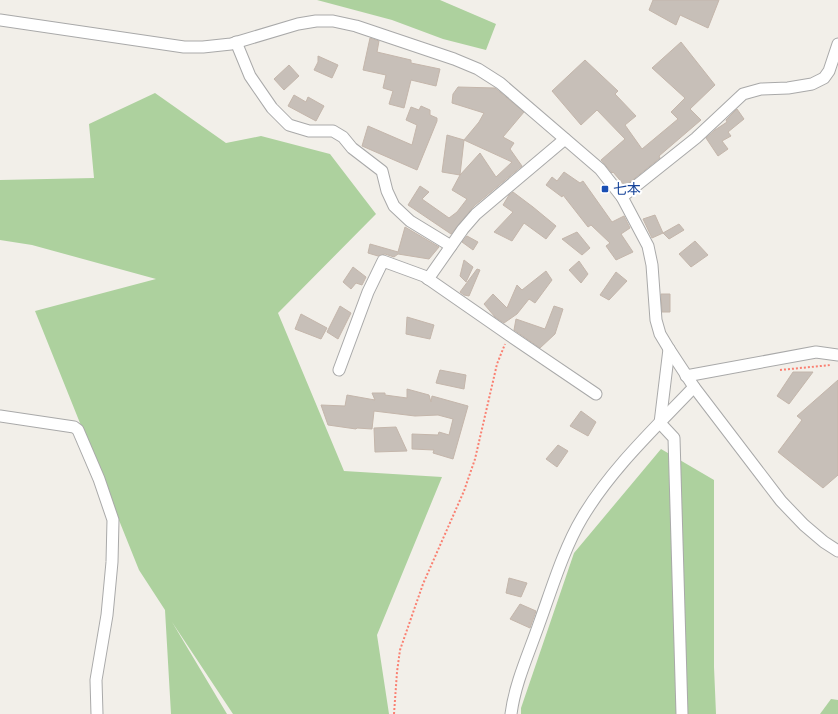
<svg xmlns="http://www.w3.org/2000/svg" width="838" height="714" font-family="'Archivo Narrow','Noto Sans JP',sans-serif">
<style>
.forest{fill:#add19e}
.building{fill:#c7bfb8;stroke:#c4b6ab}
.lines{fill:none;stroke-linecap:round;stroke-linejoin:round}
.minor-casing{stroke:#a9a9a9;stroke-width:13}
.path{stroke:#fa8072;stroke-width:2;stroke-dasharray:2 2;stroke-linecap:butt}
.minor{stroke:#fff;stroke-width:11}
.transit-dot{fill:#1a4fb4;stroke:#fff;stroke-width:1.5}
.labels{text-anchor:middle;dominant-baseline:central;stroke-width:4;stroke-linejoin:round;paint-order:stroke}
.transit-label{font-size:14px;fill:#164399;stroke:#fff;text-anchor:start}
</style>
<rect width="100%" height="100%" fill="#f2efe9"/>
<g class="forest">
<polygon points="317,0 440,0 496,24 486,50 443,39 392,20"/>
<polygon points="155,93 226,143 261,136 330,154 376,214 278,313 344,471 442,477 377,635 389,714 233,714 172,622 227,714 171,714 165,610 139,570 35,311 156,279 32,245 0,240 0,180 94,178 89,124"/>
<polygon points="661,449 714,480 714,667 716,714 521,714 521,708 574,553"/>
<polygon points="831,699 838,700 838,714 820,714"/>
</g>
<g class="building">
<polygon points="653,0 719,0 708,28 680,15 676,25 649,10"/>
<polygon points="370,38 379,41 377,52 411,60 411,63 440,69 436,86 411,80 404,108 389,104 393,91 383,88 386,75 363,70"/>
<polygon points="681,42 715,85 690,109 701,120 659,156 660,158 625,186 613,172 612,173 601,160 625,139 597,110 581,125 552,91 585,60 618,91 615,94 636,116 625,125 642,149 678,119 671,112 685,98 652,68"/>
<polygon points="318,56 338,65 332,78 314,70 318,62"/>
<polygon points="289,65 299,76 284,90 274,79"/>
<polygon points="458,87 495,88 524,112 503,137 514,143 510,149 522,166 474,206 451,234 408,205 420,186 429,192 422,199 449,218 457,212 467,199 452,190 460,175 480,153 496,177 512,162 464,140 479,122 484,113 452,103 453,94"/>
<polygon points="294,95 306,102 308,97 324,106 316,121 288,106"/>
<polygon points="421,106 430,110 430,115 437,118 437,121 417,170 362,146 368,126 412,145 417,125 406,120 411,107 419,110"/>
<polygon points="737,109 744,119 728,132 731,136 722,141 728,149 718,156 706,138 715,130 727,122 726,120"/>
<polygon points="447,135 464,140 460,175 442,172"/>
<polygon points="564,172 580,183 583,181 612,222 624,216 630,228 621,234 633,252 616,260 606,246 610,243 591,225 588,227 563,195 562,197 546,185 552,177 557,181"/>
<polygon points="513,192 533,207 556,226 546,239 524,223 512,241 494,232 513,212 503,205 509,195"/>
<polygon points="655,215 663,233 652,238 643,219"/>
<polygon points="679,224 684,230 669,239 663,233"/>
<polygon points="405,227 439,247 429,259 398,254 394,257 385,254 378,256 368,253 370,244 398,252"/>
<polygon points="577,232 590,248 582,255 562,239"/>
<polygon points="467,236 478,242 473,250 462,242"/>
<polygon points="695,241 708,255 691,267 679,254"/>
<polygon points="464,260 473,267 466,282 460,276"/>
<polygon points="579,261 588,274 581,283 569,270"/>
<polygon points="353,267 366,277 362,285 356,283 351,289 343,282"/>
<polygon points="477,269 480,270 469,296 464,295 460,292"/>
<polygon points="546,271 552,280 535,303 529,299 517,314 504,323 495,317 484,304 493,294 507,308 517,285 522,290"/>
<polygon points="616,272 627,281 609,300 600,295"/>
<polygon points="661,294 670,294 670,312 662,312"/>
<polygon points="340,306 351,313 338,339 327,332"/>
<polygon points="554,306 563,309 555,334 540,348 514,330 516,319 545,329"/>
<polygon points="301,314 327,328 321,339 295,329"/>
<polygon points="407,317 434,325 430,339 406,334"/>
<polygon points="440,370 466,375 464,389 436,383"/>
<polygon points="793,372 813,372 789,404 777,396"/>
<polygon points="838,380 838,475 823,488 778,452 802,420 797,416"/>
<polygon points="407,389 429,395 431,402 432,396 468,406 453,459 433,453 434,450 412,449 412,434 438,435 439,432 449,435 453,419 438,415 415,416 374,411 372,429 357,428 356,429 328,425 321,405 345,406 347,395 375,400 372,393 385,393 385,395 407,398"/>
<polygon points="581,411 596,422 588,436 570,426"/>
<polygon points="396,427 407,451 375,452 374,428"/>
<polygon points="558,445 568,451 557,467 546,459"/>
<polygon points="509,578 527,583 521,597 506,593"/>
<polygon points="520,604 536,611 530,628 510,619"/>
</g>
<g class="lines">
<defs>
<g id="minor">
<polyline points="0,20 184,47 203,47 231,44 298,24 316,21 333,21 356,26 454,59 478,69 500,83 600,169 622,197 648,246 652,265 656,320 660,334 669,349 694,387 781,501 804,525 824,542 838,551"/>
<polyline points="236,42 250,76 272,108 289,125 309,131 333,131 343,137 352,148 382,171 387,191 394,206 410,221 451,246"/>
<polyline points="622,197 696,138 743,94 761,89 788,88 812,84 824,78 829,71 838,44"/>
<polyline points="428,279 463,229 476,214 565,139"/>
<polyline points="669,349 660,423 674,438 682,714"/>
<polyline points="339,370 368,292 383,261 424,276 509,335 596,394"/>
<polyline points="686,376 816,352 838,355"/>
<polyline points="0,416 74,427 78,430 99,479 113,520 112,562 107,615 96,680 97,714"/>
<path d="M511,714C515,683 529,653 539,624C551,591 564,548 582,518C611,469 655,428 694,387"/>
</g>
</defs>
<use href="#minor" class="minor-casing"/>
<g class="path">
<polyline points="780,370 831,365"/>
<polyline points="394,714 397,672 400,650 423,584 464,491 475,459 497,364 505,344"/>
</g>
<use href="#minor" class="minor"/>
</g>
<rect class="transit-dot" x="601" y="185" width="8" height="8" rx="2"/>
<g class="labels">
<g class="transit-label">
<text x="613" y="189">七本</text>
</g>
</g>
</svg>
